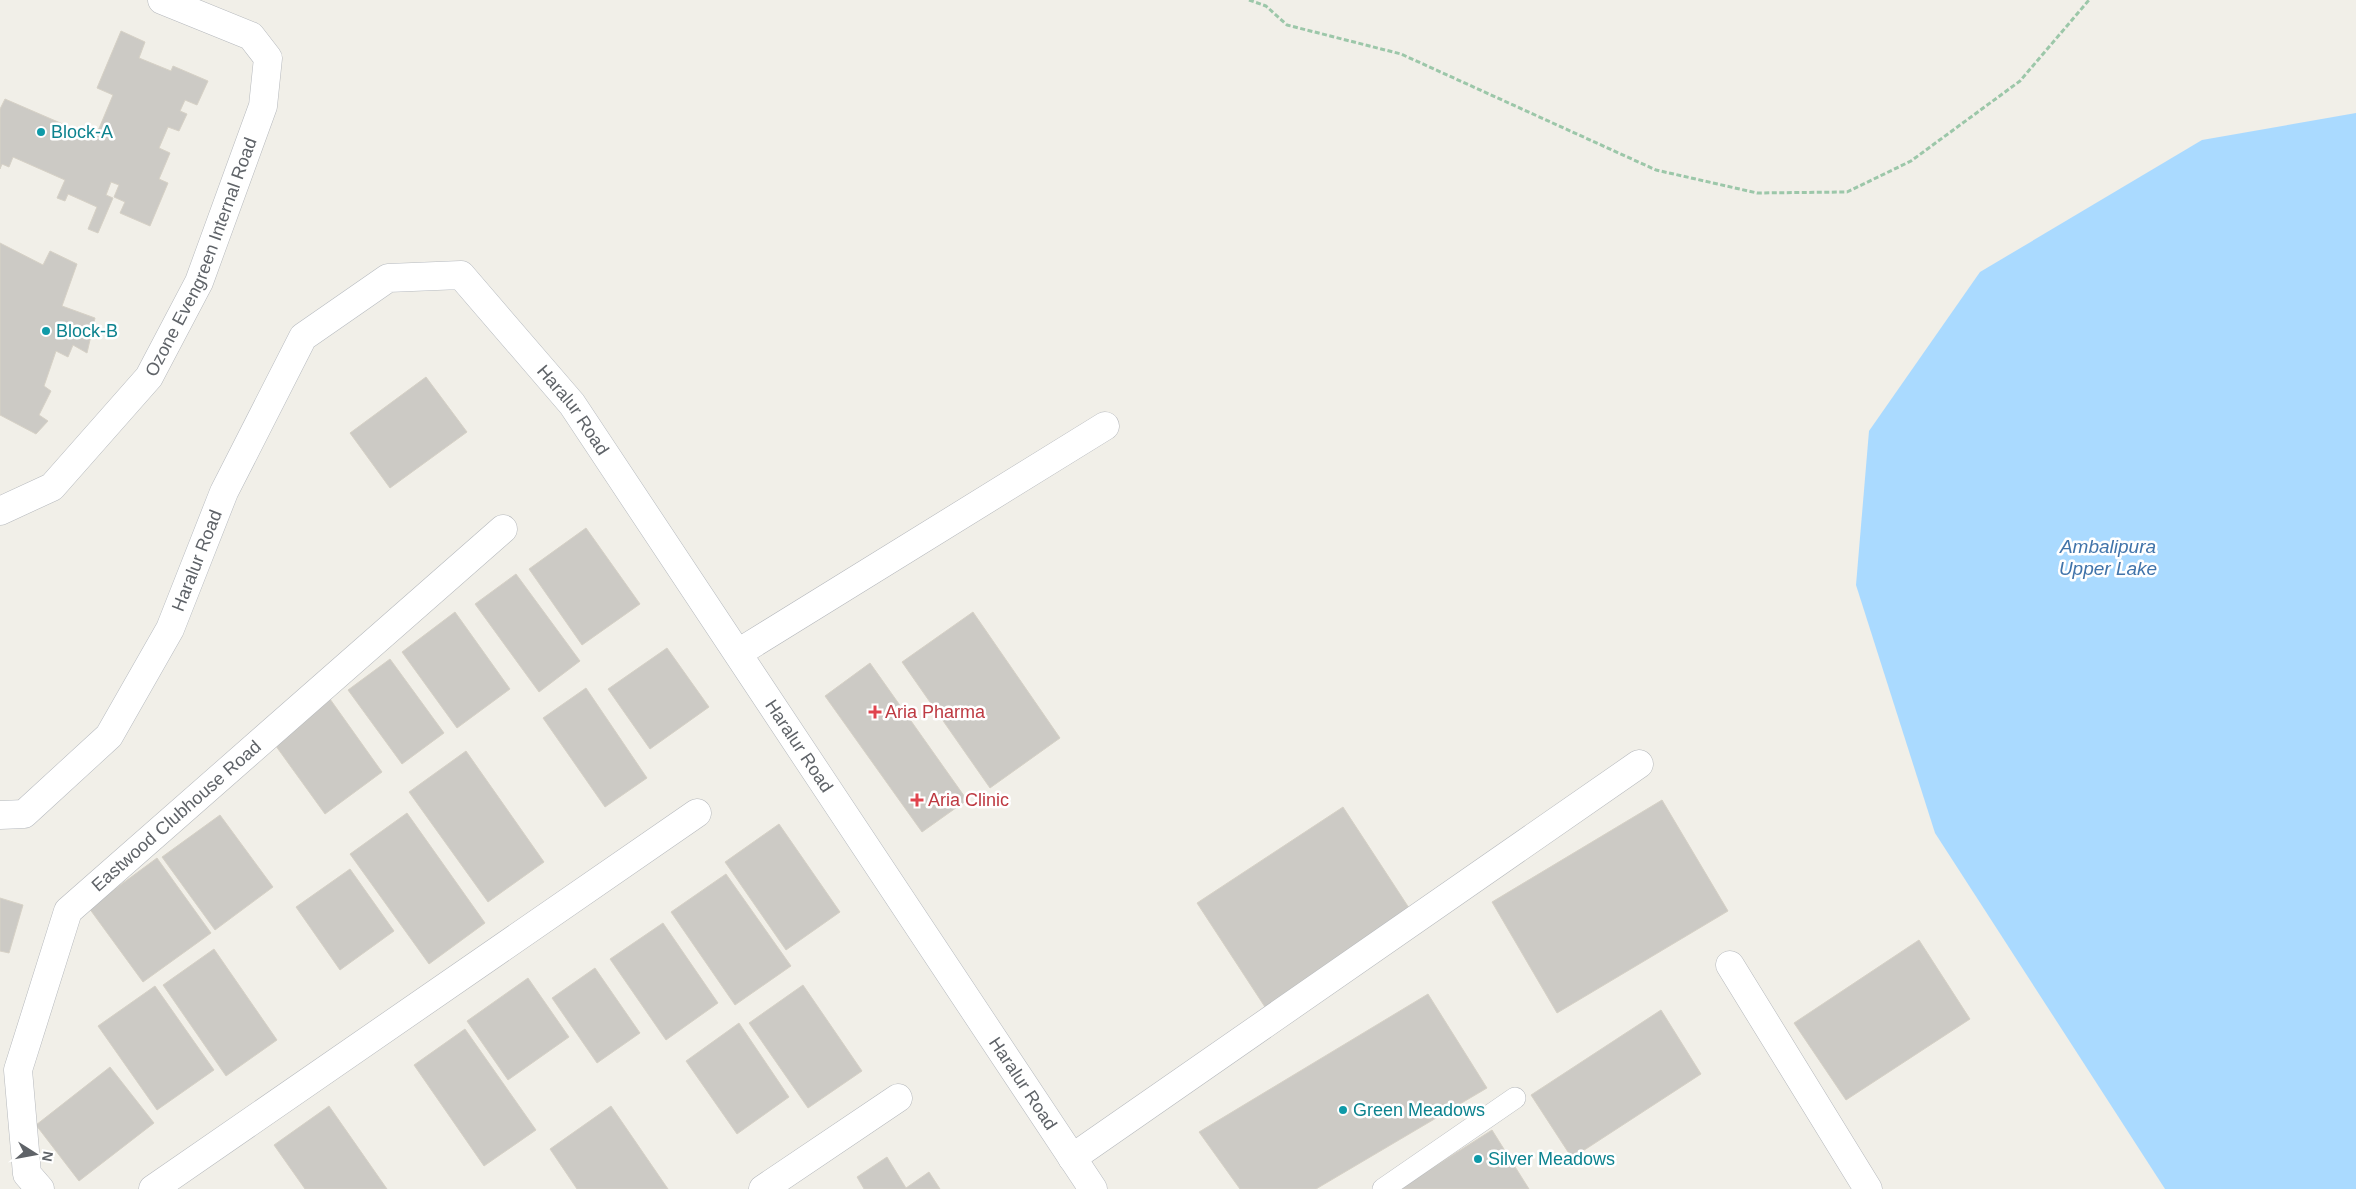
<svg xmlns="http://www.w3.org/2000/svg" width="2356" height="1189" font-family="Helvetica,sans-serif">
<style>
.water{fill:#aadaff}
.building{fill:#cccac5;stroke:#d6d1c6}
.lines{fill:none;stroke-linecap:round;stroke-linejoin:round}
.lane-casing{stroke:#b5b8bc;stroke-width:22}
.street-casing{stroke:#b5b8bc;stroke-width:29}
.secondary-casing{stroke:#b6babf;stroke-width:29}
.path{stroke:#9cc7a9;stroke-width:3;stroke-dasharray:5 2.5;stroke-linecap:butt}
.lane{stroke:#fff;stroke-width:21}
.street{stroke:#fff;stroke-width:28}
.secondary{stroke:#fff;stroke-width:28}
.culture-dot{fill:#0f9aa8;stroke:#fff;stroke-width:2}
.health-dot{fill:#e0444e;stroke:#fff;stroke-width:2}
.labels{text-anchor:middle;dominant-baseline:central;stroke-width:5;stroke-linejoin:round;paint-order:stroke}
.culture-label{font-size:18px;fill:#0d838f;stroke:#fff;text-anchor:start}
.street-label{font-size:18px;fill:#5f6368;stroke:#fff}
.health-label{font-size:18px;fill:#be3a42;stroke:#fff;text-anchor:start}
.water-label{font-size:19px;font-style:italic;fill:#4174aa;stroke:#fff}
</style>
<rect width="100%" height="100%" fill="#f1efe8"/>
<polygon class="water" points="2356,113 2356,1189 2165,1189 1935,833 1856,585 1869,431 1980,272 2202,140"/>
<g class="building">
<polygon points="121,31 145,42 139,58 171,71 173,66 208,81 197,105 185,100 180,111 187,114 179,131 168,127 159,148 170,153 159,179 168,183 150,226 120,213 125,202 114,197 119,185 111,182 106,195 113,198 98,233 88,229 97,207 68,194 65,201 57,198 65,180 13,157 9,167 2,164 0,169 0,109 5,99 95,138 113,95 97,88"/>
<polygon points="0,243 43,265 50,251 77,264 62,306 95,318 87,353 73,345 68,357 56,351 44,386 51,391 39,415 48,421 36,434 0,415"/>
<polygon points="426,377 467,432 390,488 350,433"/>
<polygon points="586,528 640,604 582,645 529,569"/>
<polygon points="516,574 580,661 539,692 475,604"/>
<polygon points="455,612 510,689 457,728 402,652"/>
<polygon points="973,612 1060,738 990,788 902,662"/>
<polygon points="667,648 709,707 650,749 608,689"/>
<polygon points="390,659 444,733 402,764 348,690"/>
<polygon points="870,663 967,800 922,832 825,696"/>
<polygon points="586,688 647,778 605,807 543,718"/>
<polygon points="330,699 382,772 325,814 273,742"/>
<polygon points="466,751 544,862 488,902 409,792"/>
<polygon points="1662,800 1728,911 1557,1013 1492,902"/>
<polygon points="1343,807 1411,911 1265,1007 1197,903"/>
<polygon points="407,813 485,923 429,964 350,854"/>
<polygon points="220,815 273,887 215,930 162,857"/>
<polygon points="779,824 840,912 786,950 725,862"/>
<polygon points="157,858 211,933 143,982 89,908"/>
<polygon points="350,869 394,931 340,970 296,907"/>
<polygon points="726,874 791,966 735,1005 671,912"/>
<polygon points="0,898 23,905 9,953 0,951"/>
<polygon points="663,923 718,1003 666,1040 610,959"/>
<polygon points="1919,940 1970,1019 1846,1100 1794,1023"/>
<polygon points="214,949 277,1040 226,1076 163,985"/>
<polygon points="595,968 640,1033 597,1063 552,998"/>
<polygon points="528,978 569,1037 508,1080 467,1021"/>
<polygon points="803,985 862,1071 808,1108 749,1023"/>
<polygon points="155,986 214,1070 157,1110 98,1026"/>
<polygon points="1428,994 1487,1088 1316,1189 1240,1189 1199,1132"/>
<polygon points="1661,1010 1701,1074 1572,1158 1531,1095"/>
<polygon points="739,1023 789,1097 737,1134 686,1061"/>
<polygon points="465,1029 536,1130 484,1166 414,1065"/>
<polygon points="110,1067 154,1123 79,1181 36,1125"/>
<polygon points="329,1106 387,1189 305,1189 274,1145"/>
<polygon points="611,1106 668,1189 577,1189 550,1149"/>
<polygon points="1492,1130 1529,1189 1399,1189"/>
<polygon points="887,1157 906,1188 929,1172 940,1189 864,1189 857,1177"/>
</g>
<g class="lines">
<defs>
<polyline id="lane" points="1383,1189 1515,1098"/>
<g id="street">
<path id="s1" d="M0,511L52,487L149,377L199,282L263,106L268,58L251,36L162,0"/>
<polyline points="738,653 1105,426"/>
<polyline points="1730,965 1868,1189"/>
<polyline points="1072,1158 1639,764"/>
<path id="s2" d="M40,1189L27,1174L18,1070L68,911L503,529"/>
<polyline points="153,1189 697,813"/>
<polyline points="763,1189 898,1098"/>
</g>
<g id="secondary">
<path id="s3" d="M0,815L24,814L109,736L170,629L224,492L303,337L388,278L461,275L572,404L1093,1189"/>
</g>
</defs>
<use href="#lane" class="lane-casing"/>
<use href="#street" class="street-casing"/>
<use href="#secondary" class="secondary-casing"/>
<polyline class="path" points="1249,0 1266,6 1287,25 1401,54 1656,170 1757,193 1847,192 1911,161 2020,81 2089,0"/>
<use href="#lane" class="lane"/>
<use href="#street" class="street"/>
<use href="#secondary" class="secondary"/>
</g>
<g class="culture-dot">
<circle cx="41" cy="132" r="5"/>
<circle cx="46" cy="331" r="5"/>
<circle cx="1343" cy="1110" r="5"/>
<circle cx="1478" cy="1159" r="5"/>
</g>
<g class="health-dot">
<path d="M872.5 704.5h5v5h5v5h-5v5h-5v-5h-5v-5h5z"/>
<path d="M914.5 792.5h5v5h5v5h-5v5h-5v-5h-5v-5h5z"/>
</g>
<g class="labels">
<g class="culture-label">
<text x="51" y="132">Block-A</text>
<text x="56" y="331">Block-B</text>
<text x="1353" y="1110">Green Meadows</text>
<text x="1488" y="1159">Silver Meadows</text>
</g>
<g class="street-label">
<text stroke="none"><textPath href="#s1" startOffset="335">Ozone Evengreen Internal Road</textPath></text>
<text stroke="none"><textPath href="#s3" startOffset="936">Haralur Road</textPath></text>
<text stroke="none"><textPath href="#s3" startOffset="336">Haralur Road</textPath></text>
<text stroke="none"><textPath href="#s3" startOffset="1341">Haralur Road</textPath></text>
<text stroke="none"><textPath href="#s2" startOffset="435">Eastwood Clubhouse Road</textPath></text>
<text stroke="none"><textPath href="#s3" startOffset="1746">Haralur Road</textPath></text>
</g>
<g class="health-label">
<text x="885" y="712">Aria Pharma</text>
<text x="928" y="800">Aria Clinic</text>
</g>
<g class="water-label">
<text x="2108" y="546">Ambalipura<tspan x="2108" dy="22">Upper Lake</tspan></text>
</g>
</g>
<g transform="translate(35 1154) rotate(101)" stroke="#ffffff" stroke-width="4" paint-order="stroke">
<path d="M0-4L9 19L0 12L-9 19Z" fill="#5f6368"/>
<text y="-8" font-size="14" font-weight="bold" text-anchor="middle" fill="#5f6368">N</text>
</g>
</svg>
